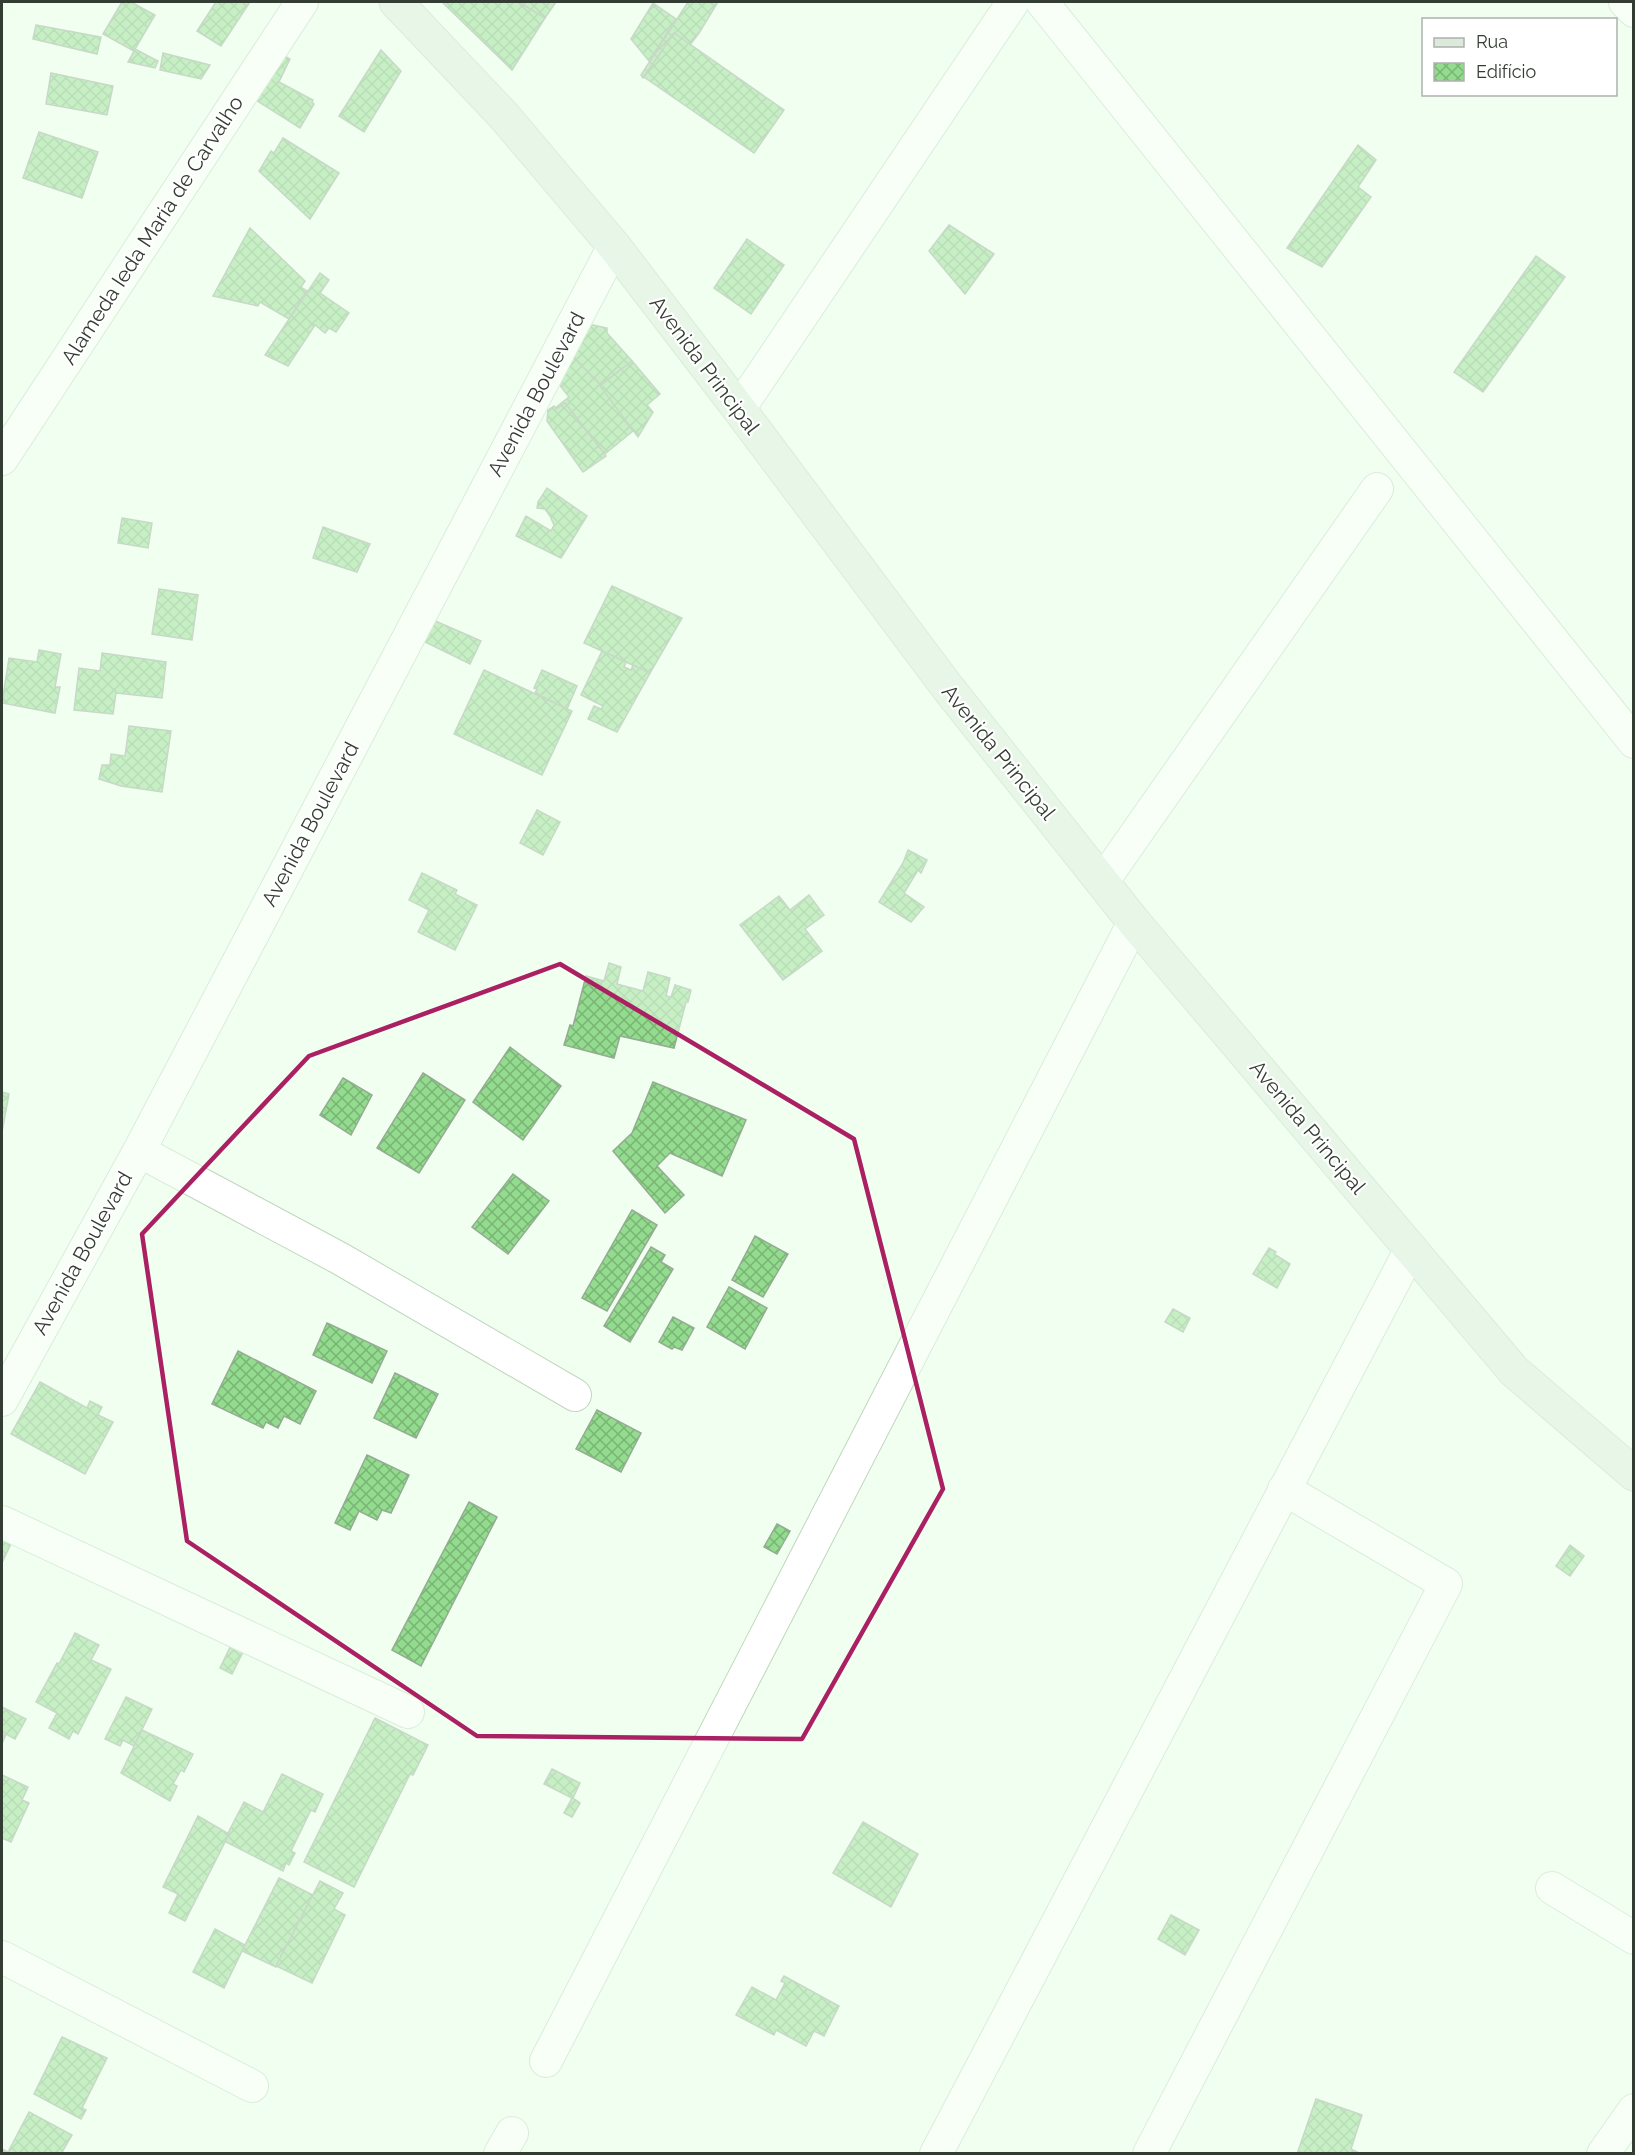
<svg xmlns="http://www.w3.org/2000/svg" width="1635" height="2155" font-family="Raleway,sans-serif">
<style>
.building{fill:url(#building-cross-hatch);stroke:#95ab93;stroke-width:1.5}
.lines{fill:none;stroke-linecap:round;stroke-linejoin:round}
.street-casing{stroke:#c0d7be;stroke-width:34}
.secondary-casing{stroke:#c0d7be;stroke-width:35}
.street{stroke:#fff;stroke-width:32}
.secondary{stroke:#dbeada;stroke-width:33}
.marked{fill:none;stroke:#aa2063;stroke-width:4.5;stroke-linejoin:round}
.labels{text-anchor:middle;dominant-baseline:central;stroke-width:4.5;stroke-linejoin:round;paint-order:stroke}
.street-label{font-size:21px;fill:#343d33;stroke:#fff}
</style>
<defs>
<pattern id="building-cross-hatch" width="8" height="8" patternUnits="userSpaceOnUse" patternTransform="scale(1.5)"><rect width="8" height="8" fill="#93dc8f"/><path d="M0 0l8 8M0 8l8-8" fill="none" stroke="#79b475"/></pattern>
</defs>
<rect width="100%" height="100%" fill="#f1fff0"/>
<g class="building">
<polygon points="122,2 131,2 155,15 135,49 158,61 155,68 128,62 134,51 103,34"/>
<polygon points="216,2 250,2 221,46 197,31"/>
<polygon points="442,2 519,2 545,18 512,70"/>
<polygon points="519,2 556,2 545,18"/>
<polygon points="688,2 718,2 699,33 690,45 674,33 643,78 641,75"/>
<polygon points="653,3 676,19 649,61 631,39"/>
<polygon points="36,25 101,37 97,54 33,39"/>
<polygon points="674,33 784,110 754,153 644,77"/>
<polygon points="270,48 290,59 279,82 313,100 312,102 314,104 300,128 243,92"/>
<polygon points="381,50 401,71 364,132 339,116"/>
<polygon points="163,53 210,65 201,79 160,70"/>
<polygon points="51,73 113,86 107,115 46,104"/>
<polygon points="39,132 98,152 82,198 23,178"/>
<polygon points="283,138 339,173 310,219 259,171 271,151 274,153"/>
<polygon points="1358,145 1376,160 1358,187 1371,197 1322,267 1287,248"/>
<polygon points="949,225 994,254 965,294 929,251"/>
<polygon points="250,228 305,281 301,287 307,291 289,319 260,302 258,306 213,296"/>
<polygon points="747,239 784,265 751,314 714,288"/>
<polygon points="1536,256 1565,277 1483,392 1454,372"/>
<polygon points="320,273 329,280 320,293 349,313 336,332 329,328 325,333 315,325 288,366 265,355"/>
<polygon points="584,323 607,328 607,333 632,361 600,385 568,351"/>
<polygon points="570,352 593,378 594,377 627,420 625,421 633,431 605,454 565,403 556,409 555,408 569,397 555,379"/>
<polygon points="632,361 660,394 647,405 653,412 638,437 600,386"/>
<polygon points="565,403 606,456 583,472 547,421 548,410 554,406 556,409"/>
<polygon points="547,488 587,516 561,558 516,536 526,516 551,531 554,525 550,516 545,509 537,508 538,502"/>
<polygon points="122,518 152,523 148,548 118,543"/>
<polygon points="323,527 370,544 357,572 313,558"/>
<polygon points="612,586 682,618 650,673 584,643"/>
<polygon points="159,589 198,595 192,640 152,634"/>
<polygon points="433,620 481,641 470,664 423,641"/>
<polygon points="39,650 61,654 55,687 60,687 55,713 2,703 9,658 37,662"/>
<polygon points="602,651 626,662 624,667 631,670 633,665 650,673 617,732 588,719 594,706 601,709 603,706 581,695"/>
<polygon points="102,653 166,662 162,698 116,693 113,714 74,710 79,668 100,671"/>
<polygon points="484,670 572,711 542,775 454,734"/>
<polygon points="542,670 577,686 567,709 535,693 537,689 534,688"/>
<polygon points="129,726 171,731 162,792 121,786 99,779 102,765 110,765 111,754 125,756"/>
<polygon points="537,810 560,822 543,855 520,843"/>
<polygon points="908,850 927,860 921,873 918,870 904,893 924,907 911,922 879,902 903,863"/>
<polygon points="422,873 457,890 455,894 477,905 455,950 418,932 429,910 409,900"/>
<polygon points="809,895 824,915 805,929 822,951 783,980 740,925 779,896 790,910"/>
<polygon points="609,963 621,967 617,984 643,991 648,972 670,978 666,996 671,997 675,985 691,990 688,1002 686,1002 674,1048 620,1036 614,1058 564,1045 570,1025 573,1026 586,976 604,981"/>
<polygon points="510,1047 561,1086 523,1140 473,1102"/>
<polygon points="423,1073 465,1100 419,1173 377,1148"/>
<polygon points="343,1078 372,1095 351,1135 320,1115"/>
<polygon points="653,1082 746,1120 722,1176 670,1153 657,1166 684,1195 665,1213 613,1151 632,1133"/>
<polygon points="2,1092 9,1094 2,1132"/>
<polygon points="513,1174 549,1201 508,1254 472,1227"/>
<polygon points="632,1210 657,1225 607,1311 582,1298"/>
<polygon points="755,1236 788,1254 763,1297 732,1280"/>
<polygon points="651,1247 665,1255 661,1262 673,1269 630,1342 604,1326"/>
<polygon points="1269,1248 1276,1252 1274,1254 1290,1264 1277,1288 1253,1274"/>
<polygon points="729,1287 767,1308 745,1349 707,1327"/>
<polygon points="1173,1309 1190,1318 1183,1332 1165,1322"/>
<polygon points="673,1317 694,1328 682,1350 674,1347 672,1349 659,1342"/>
<polygon points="327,1323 387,1351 372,1383 313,1355"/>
<polygon points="238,1351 316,1391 300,1424 284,1416 278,1428 266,1422 263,1428 212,1404"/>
<polygon points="395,1373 438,1394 416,1438 374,1418"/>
<polygon points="40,1382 87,1408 90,1401 102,1407 98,1415 113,1422 85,1474 11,1434"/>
<polygon points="597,1410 641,1433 621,1472 576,1449"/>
<polygon points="367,1455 409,1475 391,1513 382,1510 377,1520 359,1511 350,1530 335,1523"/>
<polygon points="469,1502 497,1517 421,1666 392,1650"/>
<polygon points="2,1510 22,1520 2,1563"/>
<polygon points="777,1524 790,1531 777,1554 764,1547"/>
<polygon points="1570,1545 1584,1556 1570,1576 1556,1566"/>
<polygon points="75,1633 99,1645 91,1660 111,1669 78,1734 73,1731 69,1739 49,1728 57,1713 36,1702 57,1663 59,1664"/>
<polygon points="237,1633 249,1640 232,1674 220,1668"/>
<polygon points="126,1697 152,1709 134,1746 123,1740 120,1746 105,1739"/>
<polygon points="2,1707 26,1719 15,1739 6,1734 2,1744"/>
<polygon points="375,1718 428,1745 413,1775 410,1774 354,1887 304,1862"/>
<polygon points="142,1730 193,1754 184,1772 181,1770 173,1784 177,1786 170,1801 121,1773"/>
<polygon points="552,1769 580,1783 573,1798 580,1803 572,1817 564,1813 572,1798 544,1784"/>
<polygon points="282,1774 323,1794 315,1812 311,1810 291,1851 295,1853 289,1865 286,1863 283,1871 224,1841 244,1802 263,1812"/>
<polygon points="2,1775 28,1787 22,1800 29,1803 11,1842 2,1838"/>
<polygon points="198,1816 229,1834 185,1921 169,1913 178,1894 163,1887"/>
<polygon points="863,1822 918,1854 891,1907 833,1873"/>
<polygon points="279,1878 313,1895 276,1967 242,1951"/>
<polygon points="320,1881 343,1893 334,1909 345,1915 312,1983 276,1966"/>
<polygon points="1171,1915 1199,1930 1185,1955 1158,1939"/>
<polygon points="215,1929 245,1945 224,1988 193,1972"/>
<polygon points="784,1976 839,2006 824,2036 814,2031 806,2046 776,2030 774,2035 736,2015 752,1987 776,2000 785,1983 781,1981"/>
<polygon points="62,2037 107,2058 82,2108 86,2110 81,2119 34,2094"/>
<polygon points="1316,2099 1362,2115 1351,2149 1361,2154 1297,2154"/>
<polygon points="29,2112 72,2135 61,2154 2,2154 2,2149 8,2152"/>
</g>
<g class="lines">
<defs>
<g id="street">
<polyline points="1042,2 1634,742"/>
<polyline points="1625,2 1634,11"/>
<polyline points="739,409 1013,2"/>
<polyline points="2,459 302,2"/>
<polyline points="1103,881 1377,489"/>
<polyline points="139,1151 339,1258 575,1395"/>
<polyline points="2,1400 139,1151 614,246"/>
<polyline points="2,1522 408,1712"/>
<polyline points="1552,1888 1634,1938"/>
<polyline points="2,1957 252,2086"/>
<polyline points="546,2061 1134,922"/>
<polyline points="500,2154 512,2133"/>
<polyline points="936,2154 1411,1249"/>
<polyline points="1149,2154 1446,1584 1284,1489"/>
<polyline points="1603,2154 1634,2110"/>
</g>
<polyline id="secondary" points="396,2 504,116 614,246 739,409 948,688 1134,922 1514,1371 1634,1474"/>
</defs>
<use href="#street" class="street-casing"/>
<use href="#secondary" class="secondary-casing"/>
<use href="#street" class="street"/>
<use href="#secondary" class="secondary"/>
</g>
<path d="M0 0H1635V2155H0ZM560,964L854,1139L943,1489L802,1739L477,1736L187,1541L142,1234L309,1056Z" fill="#f1fff0" fill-opacity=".55" fill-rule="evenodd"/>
<path class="marked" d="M560,964L854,1139L943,1489L802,1739L477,1736L187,1541L142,1234L309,1056Z"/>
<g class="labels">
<g class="street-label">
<text transform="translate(152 230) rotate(-57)">Alameda Ieda Maria de Carvalho</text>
<text transform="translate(705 365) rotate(53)">Avenida Principal</text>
<text transform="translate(536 394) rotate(-62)">Avenida Boulevard</text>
<text transform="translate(999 752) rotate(51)">Avenida Principal</text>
<text transform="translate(310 824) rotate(-62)">Avenida Boulevard</text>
<text transform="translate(1308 1127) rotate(50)">Avenida Principal</text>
<text transform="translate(82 1253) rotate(-61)">Avenida Boulevard</text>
</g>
</g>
<rect width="1635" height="2155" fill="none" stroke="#343d33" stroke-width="6"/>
<rect x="1422" y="18" width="195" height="78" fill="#ffffff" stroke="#aeb1ad" stroke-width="1.5"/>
<rect x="1434" y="38" width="30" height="9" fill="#dbeada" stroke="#aeb1ad" stroke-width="1.5"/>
<text x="1476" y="48" font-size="18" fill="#343d33">Rua</text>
<rect x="1434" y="63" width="30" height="18" fill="url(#building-cross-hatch)" stroke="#aeb1ad" stroke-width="1.5"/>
<text x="1476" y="78" font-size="18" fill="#343d33">Edifício</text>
</svg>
